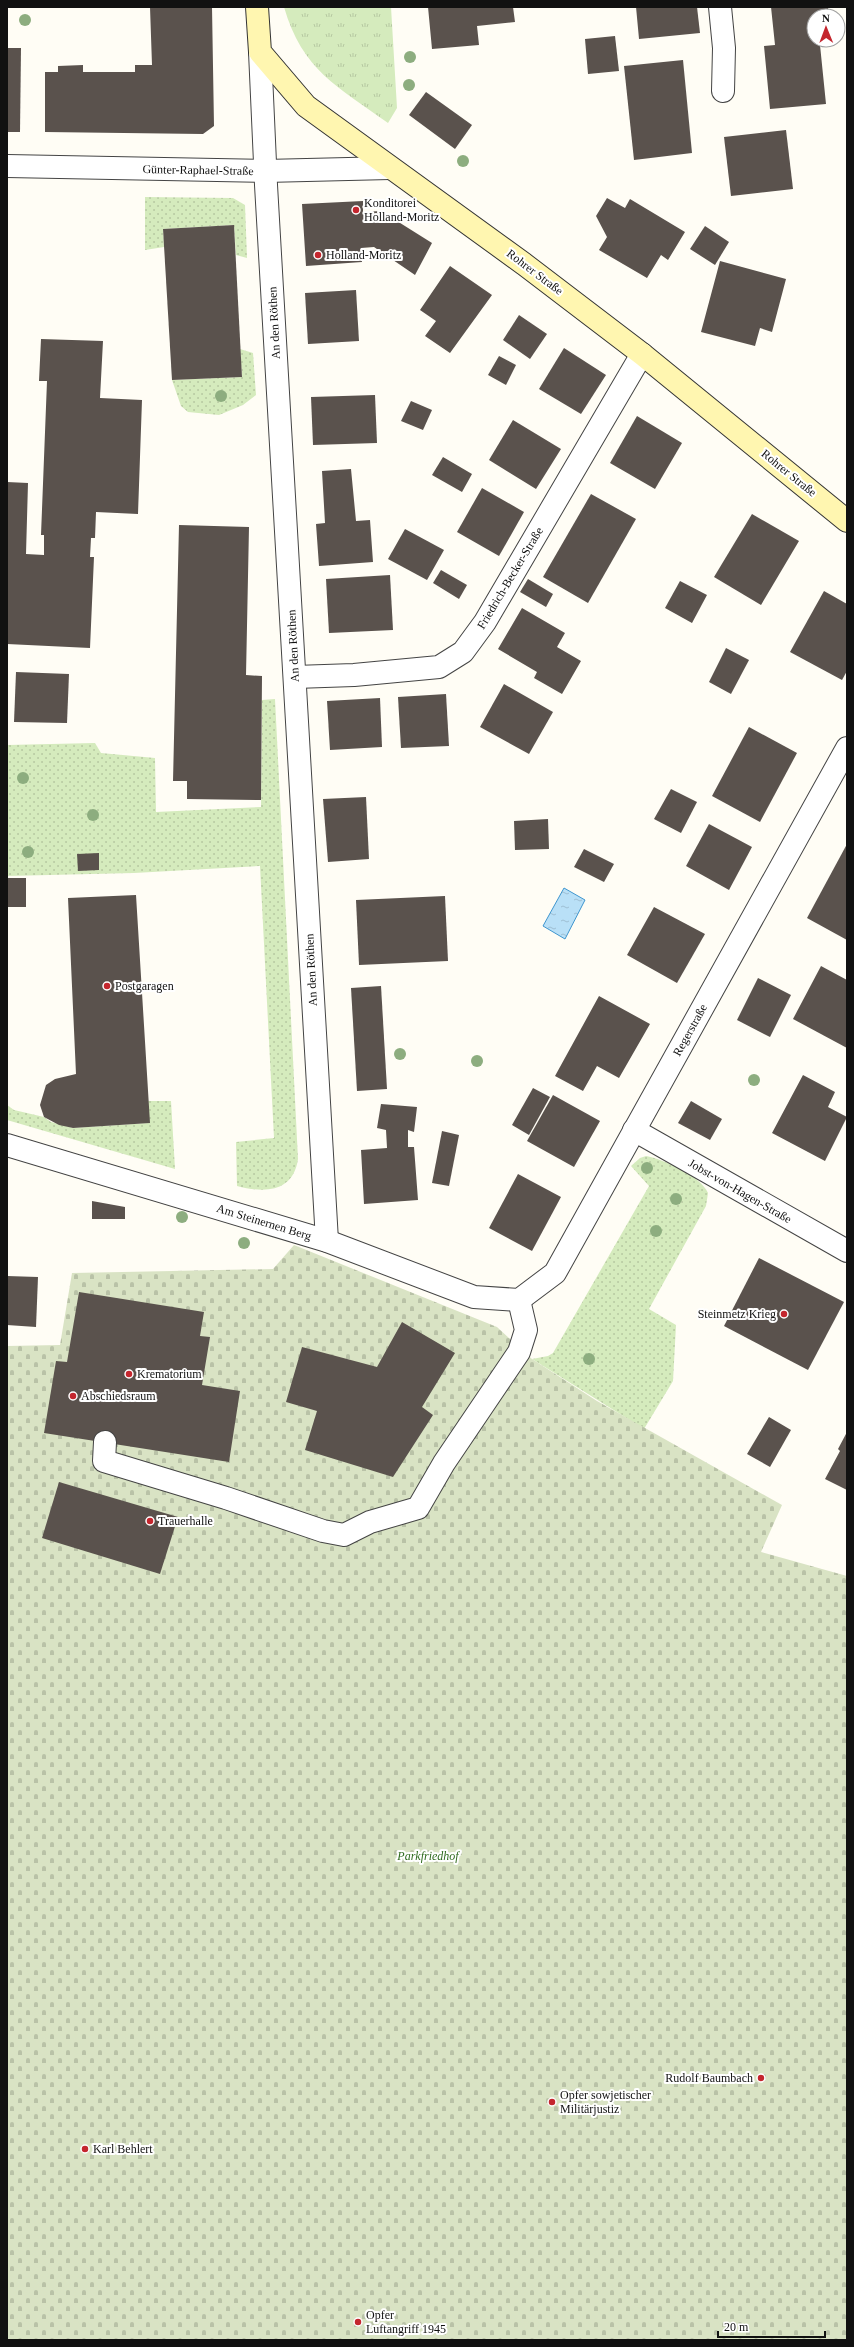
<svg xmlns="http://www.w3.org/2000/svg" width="854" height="2347" font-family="Georgia,serif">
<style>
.grass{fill:url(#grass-dots)}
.cemetery{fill:url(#cemetery-stones)}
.park{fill:url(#park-tufts)}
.water{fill:url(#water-ripples);stroke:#3f96cf}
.building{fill:#5a524d}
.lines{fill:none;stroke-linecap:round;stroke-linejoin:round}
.lane-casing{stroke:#444;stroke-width:24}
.street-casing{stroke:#444;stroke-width:24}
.secondary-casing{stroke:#333;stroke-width:24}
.lane{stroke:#fff;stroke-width:22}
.street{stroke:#fff;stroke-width:22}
.secondary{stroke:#fff6b0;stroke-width:22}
.tree{fill:#8dad7f}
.poi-dot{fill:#c4262e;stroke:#fff;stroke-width:1.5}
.labels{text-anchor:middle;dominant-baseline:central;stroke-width:4;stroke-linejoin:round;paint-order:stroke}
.street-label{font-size:12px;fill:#111;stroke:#fff}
.poi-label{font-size:12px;fill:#111;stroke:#fff;text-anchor:start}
.park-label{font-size:12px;font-style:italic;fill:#2f6b1f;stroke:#fff}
</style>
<defs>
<pattern id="grass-dots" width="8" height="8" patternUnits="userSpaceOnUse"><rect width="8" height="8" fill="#d5ebbd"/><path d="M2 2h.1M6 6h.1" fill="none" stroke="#b6c8a1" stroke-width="1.8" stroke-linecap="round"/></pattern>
<pattern id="cemetery-stones" width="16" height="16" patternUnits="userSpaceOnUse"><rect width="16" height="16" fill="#d9e3c4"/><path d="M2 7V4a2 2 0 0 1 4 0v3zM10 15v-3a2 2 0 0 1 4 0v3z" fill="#b9c2a7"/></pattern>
<pattern id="park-tufts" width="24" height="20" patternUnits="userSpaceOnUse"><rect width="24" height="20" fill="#d5ebbd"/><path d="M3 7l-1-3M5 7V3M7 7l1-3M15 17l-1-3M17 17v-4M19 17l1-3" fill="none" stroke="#b6c8a1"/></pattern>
<pattern id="water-ripples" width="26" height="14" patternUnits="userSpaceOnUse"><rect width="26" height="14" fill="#b9e0f7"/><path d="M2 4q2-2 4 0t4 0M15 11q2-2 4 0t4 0" fill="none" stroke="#9ebfd3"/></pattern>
</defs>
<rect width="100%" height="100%" fill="#fffdf5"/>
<g class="grass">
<polygon points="145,197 233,198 245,205 247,258 236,255 234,225 163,229 164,247 145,250"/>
<polygon points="240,349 253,353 256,395 243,405 219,415 188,412 181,406 172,380 242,377"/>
<path d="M275,699L298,1159C293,1193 264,1193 237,1186L236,1142L274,1138L260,866L134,873L7,876V745L95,743L101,753L155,758L156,812L261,807L262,700Z"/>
<polygon points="148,1101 171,1101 175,1169 7,1120 7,1105 14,1110 44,1117 51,1122 73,1128 149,1123"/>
<path d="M646,1156C663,1159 701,1176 708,1193L706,1206L649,1309L676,1325L673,1381L644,1429L532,1359L548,1356L553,1353L649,1186L631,1166L640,1158Z"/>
</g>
<polygon class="cemetery" points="294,1245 497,1327 532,1359 597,1401 782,1505 761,1552 847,1576 847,2340 7,2340 7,1346 60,1345 72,1273 273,1269"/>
<path class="park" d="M284,7H391L397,108L388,123C338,87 302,70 284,7Z"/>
<polygon class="water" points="564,888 585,900 565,939 543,926"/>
<g class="building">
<polygon points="150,7 212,7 214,126 203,134 45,132 45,72 58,72 58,66 83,65 83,72 135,72 135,65 152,65"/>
<polygon points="428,7 513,7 515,22 477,26 479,45 432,49"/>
<polygon points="636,7 697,7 700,33 639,39"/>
<polygon points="771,7 828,7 829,16 814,16 814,40 831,40 832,44 820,45 826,104 770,109 764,46 775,45"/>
<polygon points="615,36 619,71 588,74 585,39"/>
<polygon points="7,48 21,48 20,132 7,132"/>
<polygon points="683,60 692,153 634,160 624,66"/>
<polygon points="426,92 472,125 455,149 409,115"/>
<polygon points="786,130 793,189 731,196 724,137"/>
<polygon points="607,198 625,208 630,199 685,232 668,260 661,255 647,278 599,250 607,237 596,216"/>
<polygon points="363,201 363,212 381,211 432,243 415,275 374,247 361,248 362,262 306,266 302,204"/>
<polygon points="234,225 242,377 172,380 163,229"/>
<polygon points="705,226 729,242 715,265 690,249"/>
<polygon points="720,261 786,279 772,332 760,328 755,346 701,332"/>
<polygon points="450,266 492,295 450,353 425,336 436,321 420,310"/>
<polygon points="356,290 359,341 308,344 305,293"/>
<polygon points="519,315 547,334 530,359 503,340"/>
<polygon points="41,339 103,341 100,398 142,400 138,514 96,512 95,538 91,538 90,557 94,557 90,648 7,644 7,482 28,483 26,554 44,555 44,535 41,535 47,381 39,381"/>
<polygon points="564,348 606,375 581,414 539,389"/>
<polygon points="499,356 516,365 506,385 488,375"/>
<polygon points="375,395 377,443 313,445 311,397"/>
<polygon points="411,401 432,410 423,430 401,421"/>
<polygon points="637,416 682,443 655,489 610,463"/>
<polygon points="513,420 561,449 536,489 489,460"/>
<polygon points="443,457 472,474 462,492 432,475"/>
<polygon points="351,469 356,521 370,520 373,562 319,566 316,524 325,523 322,471"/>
<polygon points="482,488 524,512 499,556 457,532"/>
<polygon points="591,494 636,519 588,603 543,577"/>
<polygon points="752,514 799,541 761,605 714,577"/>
<polygon points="179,525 249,527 246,675 262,676 261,800 187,799 187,781 173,781"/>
<polygon points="405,529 444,550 427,580 388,559"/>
<polygon points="441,570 467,585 459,599 433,583"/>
<polygon points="390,575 393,630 329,633 326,579"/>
<polygon points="528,579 553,594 546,607 520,592"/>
<polygon points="680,581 707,595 692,623 665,608"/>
<polygon points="824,591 847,604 847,671 842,680 790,652"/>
<polygon points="522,608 565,633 557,647 581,661 562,694 534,678 537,672 498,649"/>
<polygon points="726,648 749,660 731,694 709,682"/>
<polygon points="16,672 69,674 67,723 14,722"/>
<polygon points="504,684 553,712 529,754 480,727"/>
<polygon points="446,694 449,746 401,748 398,697"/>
<polygon points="380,698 382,747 330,750 327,701"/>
<polygon points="749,727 797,753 760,822 712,796"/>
<polygon points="671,789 697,802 681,833 654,819"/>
<polygon points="366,797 369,859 328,862 323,799"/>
<polygon points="548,819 549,849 515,850 514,821"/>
<polygon points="709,824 752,847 729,890 686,866"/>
<polygon points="847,844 847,940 807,918"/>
<polygon points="584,849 614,864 604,882 574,867"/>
<polygon points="99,853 99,870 78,871 77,854"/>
<rect x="7" y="878" width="19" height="29"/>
<polygon points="136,895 150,1123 73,1128 59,1125 44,1117 40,1105 46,1085 55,1079 76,1074 68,898"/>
<polygon points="445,896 448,961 359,965 356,900"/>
<polygon points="654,907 705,934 677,983 627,955"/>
<polygon points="821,966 847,980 847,1048 793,1019"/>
<polygon points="758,978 791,995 770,1037 737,1020"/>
<polygon points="381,986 387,1089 357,1091 351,988"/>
<polygon points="599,996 650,1024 619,1078 597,1066 583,1091 555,1076"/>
<polygon points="803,1075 835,1092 828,1107 847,1117 825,1161 772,1133"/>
<polygon points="533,1088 550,1097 529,1135 512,1125"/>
<polygon points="553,1095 600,1121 574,1167 527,1141"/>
<polygon points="691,1101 722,1119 710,1140 678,1123"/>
<polygon points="381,1104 417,1107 414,1132 408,1130 408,1147 414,1147 418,1200 364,1204 361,1150 387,1148 386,1130 377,1128"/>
<polygon points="442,1131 459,1135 449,1186 432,1183"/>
<polygon points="518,1174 561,1197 532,1251 489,1228"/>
<polygon points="92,1201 125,1207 125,1219 92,1219"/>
<polygon points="759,1258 844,1302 808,1370 724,1326"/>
<polygon points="7,1276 38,1277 36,1327 7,1325"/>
<polygon points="79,1292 204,1312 200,1336 210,1337 202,1385 240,1391 229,1462 44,1433 56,1361 67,1362"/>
<polygon points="402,1322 455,1353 422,1407 433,1415 393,1477 305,1450 317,1411 286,1402 302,1347 377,1367"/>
<polygon points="769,1417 791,1430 770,1467 747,1454"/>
<polygon points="847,1432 847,1490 825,1479 840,1451 838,1449"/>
<polygon points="59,1482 178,1517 160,1574 42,1538"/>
</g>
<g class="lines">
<defs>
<polyline id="lane" points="105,1442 104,1461 226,1498 323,1531 344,1535 370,1522 418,1508 444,1463 519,1352 526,1330 519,1300"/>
<g id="street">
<polyline points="720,7 724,48 723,91"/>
<polyline points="260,52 266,185 327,1241"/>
<polyline points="7,166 265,171 390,168"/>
<polyline points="295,677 354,675 439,667 463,652 485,622 642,354"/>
<polyline points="634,1130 847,1251"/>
<polyline points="7,1145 327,1241 474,1297 519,1300 555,1273 847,748"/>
</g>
<polyline id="secondary" points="257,7 260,52 306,106 524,264 642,354 847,521"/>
</defs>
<use href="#lane" class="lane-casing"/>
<use href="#street" class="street-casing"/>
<use href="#secondary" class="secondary-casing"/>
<use href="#lane" class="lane"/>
<use href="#street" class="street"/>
<use href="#secondary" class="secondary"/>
</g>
<g class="tree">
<circle cx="25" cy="20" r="6"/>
<circle cx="410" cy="57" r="6"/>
<circle cx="409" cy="85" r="6"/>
<circle cx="463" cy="161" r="6"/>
<circle cx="221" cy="396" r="6"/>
<circle cx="23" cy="778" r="6"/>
<circle cx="93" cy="815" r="6"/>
<circle cx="28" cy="852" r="6"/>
<circle cx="400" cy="1054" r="6"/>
<circle cx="477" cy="1061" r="6"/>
<circle cx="754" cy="1080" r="6"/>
<circle cx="647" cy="1168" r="6"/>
<circle cx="676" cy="1199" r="6"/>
<circle cx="182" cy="1217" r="6"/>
<circle cx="656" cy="1231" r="6"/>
<circle cx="244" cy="1243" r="6"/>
<circle cx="589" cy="1359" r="6"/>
</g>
<g class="poi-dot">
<circle cx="356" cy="210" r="4"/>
<circle cx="318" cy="255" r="4"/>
<circle cx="107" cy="986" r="4"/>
<circle cx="784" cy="1314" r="4"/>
<circle cx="129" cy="1374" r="4"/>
<circle cx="73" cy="1396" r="4"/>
<circle cx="150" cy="1521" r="4"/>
<circle cx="761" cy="2078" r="4"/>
<circle cx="552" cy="2102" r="4"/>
<circle cx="85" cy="2149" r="4"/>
<circle cx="358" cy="2322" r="4"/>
</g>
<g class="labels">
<g class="street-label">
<text transform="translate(198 170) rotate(1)">Günter-Raphael-Straße</text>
<text transform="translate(535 272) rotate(37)">Rohrer Straße</text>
<text transform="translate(274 323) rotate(-93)">An den Röthen</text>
<text transform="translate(789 473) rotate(39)">Rohrer Straße</text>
<text transform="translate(510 578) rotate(-59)">Friedrich-Becker-Straße</text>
<text transform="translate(293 646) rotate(-93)">An den Röthen</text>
<text transform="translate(311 970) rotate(-93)">An den Röthen</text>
<text transform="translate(690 1030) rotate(-61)">Regerstraße</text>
<text transform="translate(740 1191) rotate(30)">Jobst-von-Hagen-Straße</text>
<text transform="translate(264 1222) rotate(17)">Am Steinernen Berg</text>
</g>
<g class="poi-label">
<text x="364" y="203">Konditorei<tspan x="364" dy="14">Holland-Moritz</tspan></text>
<text x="326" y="255">Holland-Moritz</text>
<text x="115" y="986">Postgaragen</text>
<text x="776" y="1314" text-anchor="end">Steinmetz Krieg</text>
<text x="137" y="1374">Krematorium</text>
<text x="81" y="1396">Abschiedsraum</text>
<text x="158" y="1521">Trauerhalle</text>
<text x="753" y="2078" text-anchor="end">Rudolf Baumbach</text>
<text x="560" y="2095">Opfer sowjetischer<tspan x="560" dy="14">Militärjustiz</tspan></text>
<text x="93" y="2149">Karl Behlert</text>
<text x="366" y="2315">Opfer<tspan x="366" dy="14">Luftangriff 1945</tspan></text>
</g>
<g class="park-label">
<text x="428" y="1856">Parkfriedhof</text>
</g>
</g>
<rect width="854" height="2347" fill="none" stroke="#111111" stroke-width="16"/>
<g transform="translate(826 28) rotate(359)"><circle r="19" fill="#ffffff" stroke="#a0a0a0"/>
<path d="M0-3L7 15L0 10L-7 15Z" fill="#c4262e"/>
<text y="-6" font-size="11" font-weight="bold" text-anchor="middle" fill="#111111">N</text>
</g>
<path d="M718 2331v6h107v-6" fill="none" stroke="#111111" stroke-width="2"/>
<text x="724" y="2331" font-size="12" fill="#111111" stroke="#ffffff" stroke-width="3" paint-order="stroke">20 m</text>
</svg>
